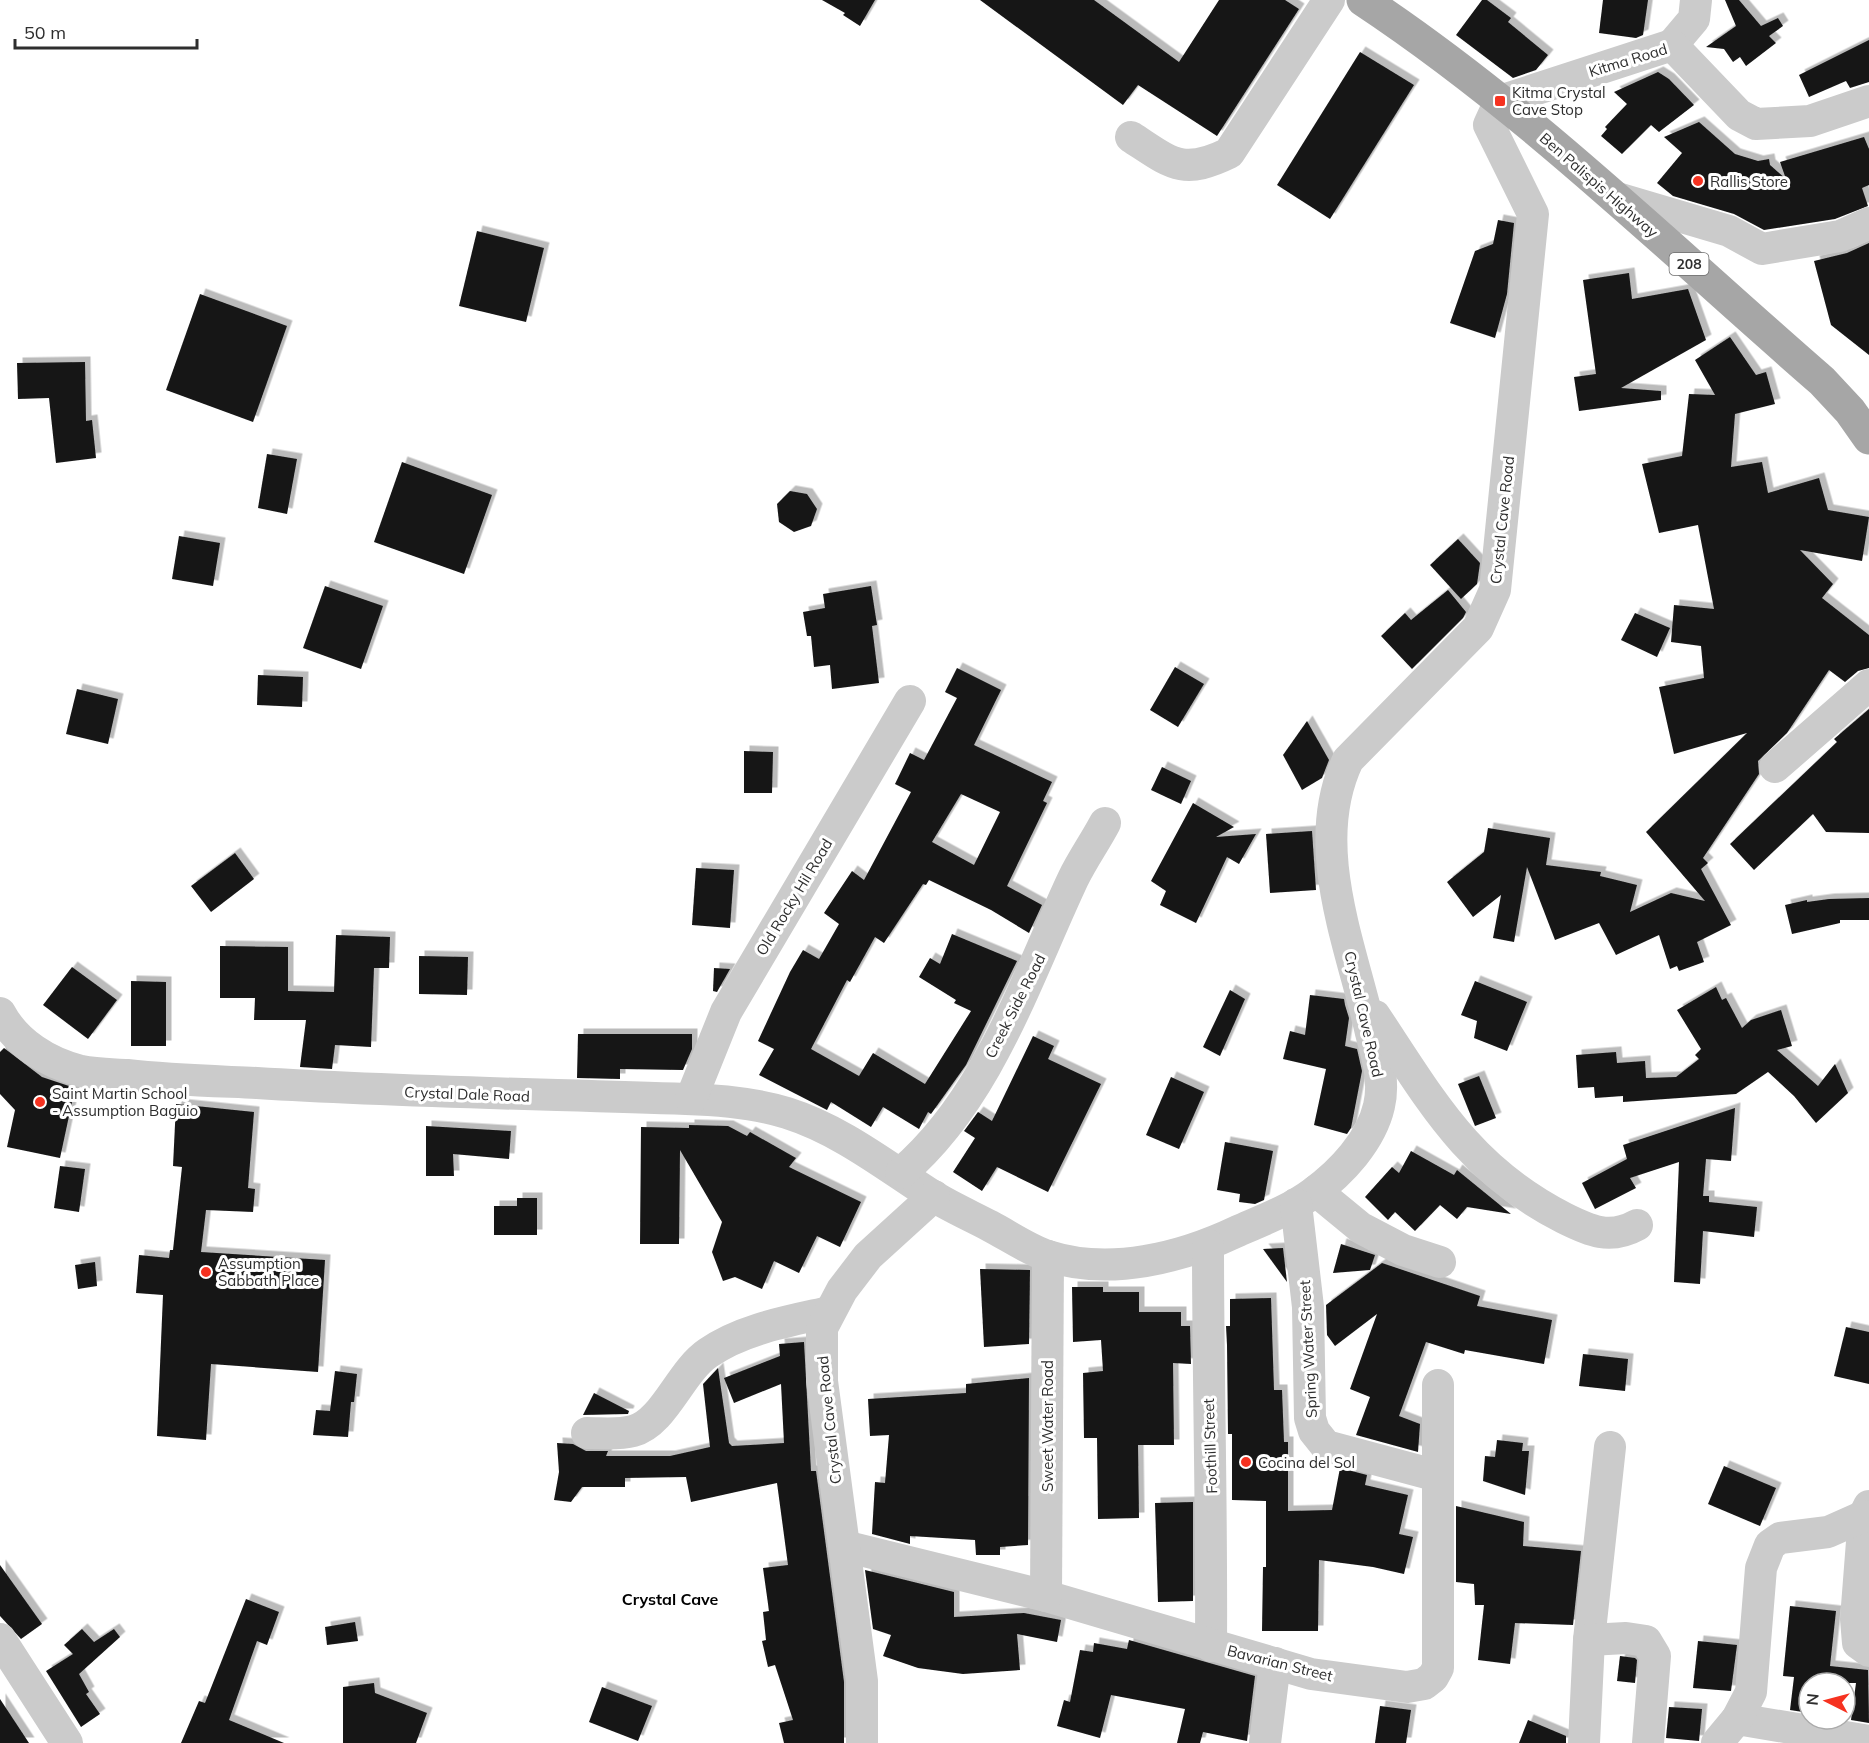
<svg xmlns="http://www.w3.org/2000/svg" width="1869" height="1743" font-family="Mulish,sans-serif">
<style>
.building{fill:#151515;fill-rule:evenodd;filter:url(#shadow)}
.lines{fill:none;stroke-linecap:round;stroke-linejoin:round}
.minor{stroke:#cbcbcb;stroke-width:32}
.major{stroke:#a6a6a6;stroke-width:33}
.poi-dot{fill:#f63220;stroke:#fff;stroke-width:2}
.labels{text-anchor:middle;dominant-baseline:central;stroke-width:6;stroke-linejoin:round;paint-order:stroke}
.shield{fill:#fff;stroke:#6d6d6d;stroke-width:1.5}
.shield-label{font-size:14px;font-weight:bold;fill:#2e2e2e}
.street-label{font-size:15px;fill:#2e2e2e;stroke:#fff}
.poi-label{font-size:15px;fill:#2e2e2e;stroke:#fff;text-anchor:start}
.neighbourhood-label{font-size:16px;font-weight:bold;fill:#000;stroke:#fff}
</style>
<defs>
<filter id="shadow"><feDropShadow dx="5.5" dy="-5.5" stdDeviation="0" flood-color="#0004"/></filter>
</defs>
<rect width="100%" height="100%" fill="#fff"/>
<g class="building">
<polygon points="822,0 875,0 860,26 843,15 845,13"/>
<polygon points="980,0 1094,0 1179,62 1219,0 1285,0 1299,9 1217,136 1138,85 1123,105"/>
<polygon points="1482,0 1487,0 1511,18 1508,22 1548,55 1536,70 1513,78 1456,35"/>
<polygon points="1603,0 1648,0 1643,35 1636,38 1599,33"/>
<polygon points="1725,0 1739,0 1761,26 1778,18 1783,26 1769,36 1776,43 1746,66 1740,57 1733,62 1724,49 1706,47 1736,26"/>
<polygon points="1869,40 1869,82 1850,88 1846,81 1809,97 1799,75"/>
<polygon points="1360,52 1414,85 1330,219 1277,185"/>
<polygon points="1658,72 1669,79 1694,105 1659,132 1651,125 1622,154 1601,136 1607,129 1605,127 1627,104 1614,92"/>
<polygon points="1699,122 1735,154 1758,161 1769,159 1770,165 1786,179 1780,162 1864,137 1869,149 1869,185 1862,188 1868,206 1835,219 1764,230 1734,214 1673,196 1657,183 1682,153 1664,137"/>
<polygon points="1498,220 1514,223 1507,294 1495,338 1450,323 1475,251 1493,244"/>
<polygon points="477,231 544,248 526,322 459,306"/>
<polygon points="1869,243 1869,355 1831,325 1814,261 1847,253"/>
<polygon points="1629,273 1632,299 1688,289 1706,340 1621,388 1661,391 1661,400 1579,411 1574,377 1596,374 1583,280"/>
<polygon points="200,294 287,326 253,422 166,390"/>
<polygon points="1730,337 1756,375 1766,372 1775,404 1735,414 1731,467 1762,462 1768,493 1819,478 1828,510 1869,517 1862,561 1800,550 1833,584 1822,598 1869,635 1869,668 1858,671 1845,682 1829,670 1787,733 1758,761 1759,774 1703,858 1708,863 1701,869 1731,925 1697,942 1704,962 1679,971 1677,966 1670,969 1659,935 1616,955 1599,923 1555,940 1527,867 1514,942 1493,938 1501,895 1473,917 1447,882 1484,852 1488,828 1550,838 1546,865 1601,872 1600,876 1637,885 1630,912 1671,893 1705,901 1646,832 1747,733 1674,754 1659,687 1704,678 1701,646 1671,642 1674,605 1714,609 1698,525 1659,533 1642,464 1682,456 1689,394 1715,395 1695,360"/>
<polygon points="85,362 86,421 92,420 96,458 56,463 49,398 18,399 17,363"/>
<polygon points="267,454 297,459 287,514 258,508"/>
<polygon points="402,462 492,495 464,574 374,542"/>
<polygon points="790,491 807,494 817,509 811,526 794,532 779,522 777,504"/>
<polygon points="179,536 220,543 213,586 172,579"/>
<polygon points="1458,539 1480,563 1477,584 1461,599 1430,565"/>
<polygon points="325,586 383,606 361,669 303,648"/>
<polygon points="871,586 877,625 872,626 879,683 832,689 830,665 814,667 811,636 807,636 803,612 825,608 823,594"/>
<polygon points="1448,590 1466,612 1463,618 1412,669 1381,636 1405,613 1411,620"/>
<polygon points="1635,613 1670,628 1657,657 1621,640"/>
<polygon points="1175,667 1204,684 1178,727 1150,710"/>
<path d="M957,668L1001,690L974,745L1052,782L1043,801L1047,803L1007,886L1042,905L1029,933L991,910L929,880L926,885L923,884L884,943L875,937L850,982L847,980L811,1049L859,1076L873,1053L925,1084L971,1011L954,1003L956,1000L919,977L930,958L940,964L952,934L1017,961L966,1065L931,1114L928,1112L919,1129L883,1107L871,1127L831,1102L827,1110L759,1075L774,1049L758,1041L790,972L803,950L819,959L839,924L824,913L852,871L864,880L911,792L895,784L910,753L924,760L957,698L945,692ZM961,794L1000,812L974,865L932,842Z"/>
<polygon points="258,675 303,677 302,707 257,705"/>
<polygon points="77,689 118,699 108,744 66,734"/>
<polygon points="1869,709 1869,833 1826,832 1813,814 1754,870 1730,844 1837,742 1834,739"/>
<polygon points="1307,721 1329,760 1322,778 1302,790 1283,755"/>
<polygon points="744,751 773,752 772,793 744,793"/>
<polygon points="1162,767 1191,781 1181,804 1151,790"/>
<polygon points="1193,803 1234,827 1216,837 1256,834 1239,864 1227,857 1196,923 1160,905 1166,891 1151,881"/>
<polygon points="1312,831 1316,890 1270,893 1266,834"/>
<polygon points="235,853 254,879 211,912 191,886"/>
<polygon points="696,868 734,870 730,928 692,925"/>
<polygon points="1869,898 1869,920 1840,920 1840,923 1792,934 1785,905 1807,900 1807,902 1829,899"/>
<polygon points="336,935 390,937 389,968 374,968 371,1047 335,1045 332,1069 300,1067 306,1020 254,1020 255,998 220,998 220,946 288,947 288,991 334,992"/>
<polygon points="419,956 468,957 467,995 419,994"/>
<polygon points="72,967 117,1000 88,1039 43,1005"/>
<polygon points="714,968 730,969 717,992 713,991"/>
<polygon points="131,981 166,982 166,1046 131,1046"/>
<polygon points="1475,981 1527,1002 1507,1051 1474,1038 1477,1021 1461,1015"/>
<polygon points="1716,987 1722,1000 1726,998 1742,1028 1751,1020 1781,1010 1792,1046 1777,1050 1818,1086 1835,1064 1848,1093 1816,1123 1794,1096 1768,1072 1736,1094 1623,1102 1623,1096 1595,1098 1594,1087 1578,1088 1576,1055 1616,1052 1617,1063 1645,1061 1646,1078 1676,1077 1699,1059 1695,1055 1701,1049 1677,1010"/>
<polygon points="1230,990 1245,999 1220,1056 1203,1047"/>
<polygon points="1310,995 1344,999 1345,1005 1349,1018 1345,1046 1357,1049 1362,1071 1351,1128 1347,1134 1314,1125 1326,1069 1283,1059 1290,1031 1305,1035"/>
<polygon points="578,1034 692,1034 692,1049 683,1070 620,1069 620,1079 577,1078"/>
<polygon points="1033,1036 1054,1046 1048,1059 1101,1084 1048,1192 997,1167 982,1191 953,1172 975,1138 964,1131 978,1112 992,1121"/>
<polygon points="4,1048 42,1077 75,1088 60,1158 7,1147 15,1110 0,1094 0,1052"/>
<polygon points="1479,1076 1496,1118 1475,1126 1458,1084"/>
<polygon points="1171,1077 1204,1092 1179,1149 1146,1135"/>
<polygon points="176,1104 254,1112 248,1188 255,1189 253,1212 206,1210 201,1252 325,1260 318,1372 211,1364 206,1440 157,1436 163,1295 136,1293 139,1255 169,1258 170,1250 173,1250 182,1167 173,1166"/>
<polygon points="1735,1108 1731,1161 1706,1159 1703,1196 1709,1196 1709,1202 1757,1207 1754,1237 1703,1231 1700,1284 1674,1282 1679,1162 1630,1178 1636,1188 1595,1209 1582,1183 1627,1159 1623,1145"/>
<polygon points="689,1125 728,1126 747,1136 750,1132 796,1158 789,1167 861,1202 840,1247 817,1236 799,1273 774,1261 762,1289 735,1277 723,1281 712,1252 722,1222 680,1150 679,1244 640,1244 641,1127 689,1128"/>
<polygon points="426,1126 511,1131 509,1159 453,1154 454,1176 426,1176"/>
<polygon points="1225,1142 1273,1151 1264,1200 1255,1204 1239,1202 1240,1194 1217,1190"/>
<polygon points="1411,1151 1454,1175 1457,1170 1511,1214 1467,1207 1457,1219 1440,1205 1415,1231 1395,1212 1388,1220 1365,1197 1392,1167 1399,1173"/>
<polygon points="60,1166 85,1169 79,1212 54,1208"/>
<polygon points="517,1198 537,1198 537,1235 494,1235 494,1206 517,1206"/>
<polygon points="1341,1244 1375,1255 1370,1270 1333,1273"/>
<polygon points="1283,1248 1287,1282 1263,1249"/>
<polygon points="95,1262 97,1286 78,1289 75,1265"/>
<polygon points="1382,1263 1480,1296 1477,1306 1552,1320 1544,1364 1465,1350 1464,1354 1426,1342 1399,1416 1420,1424 1418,1452 1356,1435 1370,1397 1350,1389 1377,1314 1335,1346 1327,1335 1326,1305"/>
<polygon points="980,1269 1030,1270 1029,1344 984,1347"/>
<polygon points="1072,1287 1103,1287 1103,1292 1139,1292 1139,1312 1181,1312 1181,1326 1190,1326 1191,1364 1173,1363 1174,1445 1138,1445 1139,1518 1098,1519 1097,1438 1084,1438 1083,1373 1103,1371 1101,1340 1073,1342"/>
<polygon points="1271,1298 1274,1390 1282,1390 1284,1442 1288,1442 1288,1511 1332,1510 1340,1468 1367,1475 1365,1485 1408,1495 1399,1534 1413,1537 1404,1574 1373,1567 1319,1560 1318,1631 1262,1631 1263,1567 1266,1567 1266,1501 1232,1500 1232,1434 1228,1434 1227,1345 1226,1326 1230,1326 1230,1299"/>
<polygon points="1846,1327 1869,1332 1869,1384 1834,1376"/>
<polygon points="804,1342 811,1471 816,1471 844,1682 844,1743 784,1743 779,1723 793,1720 775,1665 768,1667 762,1641 766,1640 763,1612 769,1611 763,1568 788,1565 777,1483 691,1502 686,1477 625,1478 625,1487 582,1487 571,1502 554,1500 559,1472 557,1443 573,1444 586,1451 608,1451 606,1456 670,1456 710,1447 703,1384 718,1368 729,1443 732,1446 784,1443 781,1384 734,1403 724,1378 780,1356 779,1344"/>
<polygon points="1583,1354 1628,1359 1625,1391 1579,1386"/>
<polygon points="335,1371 357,1374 354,1402 351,1402 348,1437 313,1435 316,1410 330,1411"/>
<polygon points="1029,1378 1028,1545 1000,1547 1000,1555 976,1555 975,1540 910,1536 910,1544 872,1534 875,1482 885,1483 889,1435 870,1436 868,1399 966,1393 966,1384"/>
<polygon points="594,1393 629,1411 628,1414 583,1415"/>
<polygon points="1497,1440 1523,1443 1522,1451 1529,1451 1525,1495 1483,1481 1485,1456 1495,1457"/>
<polygon points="1724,1466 1776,1488 1760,1526 1708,1504"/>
<polygon points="1193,1502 1193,1601 1158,1602 1155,1503"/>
<polygon points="1456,1506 1524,1522 1523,1546 1581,1551 1573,1625 1515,1623 1510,1664 1478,1660 1484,1605 1475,1605 1474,1584 1456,1582"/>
<polygon points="0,1565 42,1624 21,1639 0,1616"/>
<polygon points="865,1570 954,1592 954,1617 1024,1613 1061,1620 1057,1642 1017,1634 1020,1670 963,1674 918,1668 883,1656 891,1635 873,1629"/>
<polygon points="246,1599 279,1612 267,1645 257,1641 229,1720 284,1743 181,1743 199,1701 205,1703"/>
<polygon points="1790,1606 1836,1611 1830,1666 1868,1670 1869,1723 1851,1720 1856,1683 1809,1683 1809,1713 1790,1710 1794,1677 1783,1676"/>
<polygon points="355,1622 358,1641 327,1645 325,1627"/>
<polygon points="82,1629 94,1642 114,1629 120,1637 79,1674 89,1692 86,1694 100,1714 81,1727 46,1671 73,1654 64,1645"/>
<polygon points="1129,1640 1255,1676 1247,1741 1203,1732 1200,1743 1177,1743 1185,1709 1111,1695 1100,1738 1057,1726 1064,1700 1070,1702 1080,1650 1093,1652 1094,1643 1127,1649"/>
<polygon points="1698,1641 1737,1645 1731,1691 1693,1688"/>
<polygon points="1620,1656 1635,1658 1637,1660 1635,1683 1617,1681"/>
<polygon points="374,1683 375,1693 427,1713 416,1743 343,1743 343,1687"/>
<polygon points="602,1687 652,1706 638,1741 589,1722"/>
<polygon points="0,1699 29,1743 0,1743"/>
<polygon points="1380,1706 1411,1710 1406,1743 1375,1743"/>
<polygon points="1669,1707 1702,1709 1699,1741 1666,1738"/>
<polygon points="1528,1720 1566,1736 1566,1743 1519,1743"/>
</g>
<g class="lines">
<g class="minor">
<polyline points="1672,45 1694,19 1696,0"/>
<path d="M1131,137C1171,163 1182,176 1229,153L1329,0"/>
<polyline points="1614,197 1729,231 1762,249 1840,236 1869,223"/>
<polyline points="1775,767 1869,685"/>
<path d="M0,1013C16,1043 48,1063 81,1071C96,1074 112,1074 127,1075C171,1080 214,1081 257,1083C400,1092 543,1094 686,1099C719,1100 755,1103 787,1113C841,1130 886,1166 933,1196C951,1207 971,1216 990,1226C1009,1236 1029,1250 1048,1256C1110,1276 1181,1258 1238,1231C1263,1220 1290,1210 1313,1193C1341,1173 1371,1141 1379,1106C1385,1081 1377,1056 1371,1033C1352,947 1307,846 1348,760L1478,628L1495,590L1533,214L1489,125L1500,101L1672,45L1739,115L1756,124L1810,121L1869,101"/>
<path d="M1375,1016C1432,1102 1468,1169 1564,1218C1590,1231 1610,1240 1637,1225"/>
<polyline points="691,1099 726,1012 910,701"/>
<path d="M901,1173C988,1099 1026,979 1073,879C1082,860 1095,842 1105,823"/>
<polyline points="1316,1191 1361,1228 1403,1250 1440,1262"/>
<polyline points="1296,1204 1308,1307 1310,1418 1314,1431 1326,1446 1438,1476"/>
<path d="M1208,1245C1208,1379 1212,1512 1211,1646"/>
<path d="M587,1433C602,1433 618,1435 633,1431C664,1423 680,1372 708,1353C742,1329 789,1321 829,1312"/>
<polyline points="1869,1506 1864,1516 1856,1619 1858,1643 1869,1651"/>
<polyline points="844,1546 1046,1596 1311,1674 1407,1687 1424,1684 1433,1677 1438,1668 1438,1385"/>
<polyline points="1046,1596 1048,1256"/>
<polyline points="0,1639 67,1743"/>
<polyline points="1589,1640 1610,1447"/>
<polyline points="1737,1719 1869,1741"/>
<polyline points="862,1743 862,1681 822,1381 822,1328 842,1290 868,1256 934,1196"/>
<polyline points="1265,1743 1275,1663"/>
<polyline points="1584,1743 1589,1640 1626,1638 1646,1641 1655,1656 1648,1743"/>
<polyline points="1717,1743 1737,1719 1751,1692 1761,1568 1770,1545 1780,1538 1828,1532 1864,1516"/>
</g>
<path class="major" d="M1363,0C1529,110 1672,251 1822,381L1850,411L1869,438"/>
</g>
<g class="poi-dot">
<rect x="1494" y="95" width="12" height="12" rx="3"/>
<circle cx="1698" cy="181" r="6"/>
<circle cx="40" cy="1102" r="6"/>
<circle cx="206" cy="1272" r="6"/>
<circle cx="1246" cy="1462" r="6"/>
</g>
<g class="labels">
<rect class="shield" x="1669.5" y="253" width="39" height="22" rx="4.5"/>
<g class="shield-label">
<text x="1689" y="264">208</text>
</g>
<g class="street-label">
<text transform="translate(1628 60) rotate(-17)">Kitma Road</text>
<text transform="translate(1599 185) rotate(41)">Ben Palispis Highway</text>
<text transform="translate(1502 520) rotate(-84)">Crystal Cave Road</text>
<text transform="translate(794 897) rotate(-59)">Old Rocky Hil Road</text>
<text transform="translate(1015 1006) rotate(-63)">Creek Side Road</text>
<text transform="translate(1364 1014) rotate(77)">Crystal Cave Road</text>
<text transform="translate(467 1094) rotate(2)">Crystal Dale Road</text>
<text transform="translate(1308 1349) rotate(-93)">Spring Water Street</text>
<text transform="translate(829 1420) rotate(-96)">Crystal Cave Road</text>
<text transform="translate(1047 1426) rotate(-90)">Sweet Water Road</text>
<text transform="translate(1210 1446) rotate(-92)">Foothill Street</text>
<text transform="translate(1280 1663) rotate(14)">Bavarian Street</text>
</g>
<g class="poi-label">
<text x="1512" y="92">Kitma Crystal<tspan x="1512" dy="17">Cave Stop</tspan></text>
<text x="1710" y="181">Rallis Store</text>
<text x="52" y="1093">Saint Martin School<tspan x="52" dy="17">- Assumption Baguio</tspan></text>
<text x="218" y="1263">Assumption<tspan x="218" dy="17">Sabbath Place</tspan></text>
<text x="1258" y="1462">Cocina del Sol</text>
</g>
<g class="neighbourhood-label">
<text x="670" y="1599">Crystal Cave</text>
</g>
</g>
<g transform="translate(1827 1701) rotate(276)"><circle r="28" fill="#ffffff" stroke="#ababab" stroke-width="1.5"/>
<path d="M0-4.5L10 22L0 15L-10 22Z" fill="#f63220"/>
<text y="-9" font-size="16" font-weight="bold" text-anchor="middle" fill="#2e2e2e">N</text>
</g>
<path d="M15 39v9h182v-9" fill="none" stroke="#2e2e2e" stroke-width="3"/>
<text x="24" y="39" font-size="18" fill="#2e2e2e" stroke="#ffffff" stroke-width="4.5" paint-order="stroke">50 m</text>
</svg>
